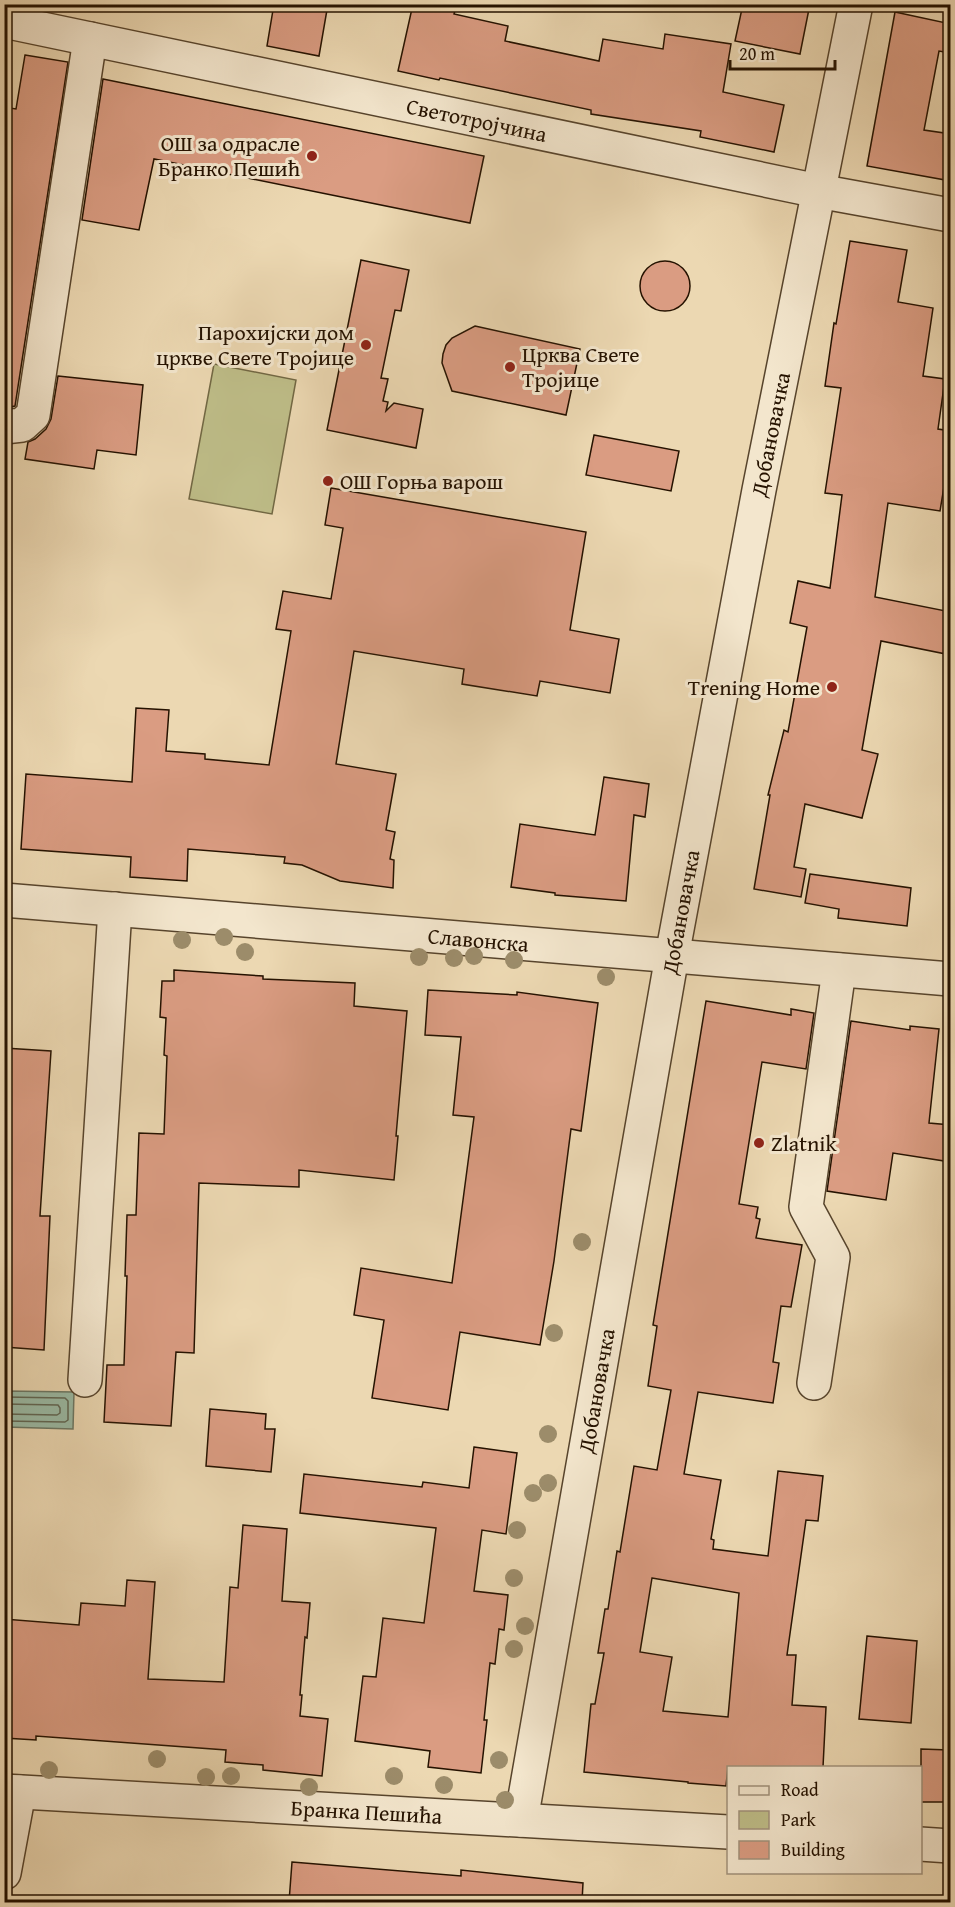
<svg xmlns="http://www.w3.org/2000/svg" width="955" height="1907" font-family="'Gentium Book Plus',serif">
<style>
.green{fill:#bebd88;stroke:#726844;stroke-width:1.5}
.water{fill:#9abba6;stroke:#6b7764;stroke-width:1.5}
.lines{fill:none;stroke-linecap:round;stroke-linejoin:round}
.shore{stroke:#606653;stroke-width:1.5}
.building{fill:#da9c82;stroke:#251200;stroke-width:1.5;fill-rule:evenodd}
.minor-casing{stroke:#57442c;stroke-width:36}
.minor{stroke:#f3e6cd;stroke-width:33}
.tree{fill:#9c8c6a}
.poi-dot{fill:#8f2418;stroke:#f3e6cd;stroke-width:2}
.labels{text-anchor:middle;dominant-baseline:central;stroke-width:6;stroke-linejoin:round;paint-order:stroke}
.street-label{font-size:22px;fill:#251200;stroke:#f3e6cd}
.poi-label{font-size:22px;fill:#251200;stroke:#f3e6cd;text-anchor:end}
</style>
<rect width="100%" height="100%" fill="#ecd8b2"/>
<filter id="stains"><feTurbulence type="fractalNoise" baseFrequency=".00333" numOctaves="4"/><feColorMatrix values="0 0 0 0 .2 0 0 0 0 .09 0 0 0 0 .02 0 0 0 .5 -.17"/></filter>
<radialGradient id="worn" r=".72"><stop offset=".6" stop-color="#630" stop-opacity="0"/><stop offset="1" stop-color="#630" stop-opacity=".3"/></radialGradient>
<polygon class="green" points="214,364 296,380 272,514 189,499"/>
<polygon class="water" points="5,1391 74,1392 73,1429 5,1427"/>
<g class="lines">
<g class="shore">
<polyline points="4,1397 65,1398 68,1401 68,1420 65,1422 4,1421"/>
<polyline points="4,1404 58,1405 60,1408 60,1413 57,1415 4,1414"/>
</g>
</g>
<g class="building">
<polygon points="274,4 328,4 319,56 267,46"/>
<polygon points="413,4 457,4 454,14 508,26 505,41 599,61 603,39 663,49 665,34 731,44 723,92 784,105 774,152 700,137 701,131 591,114 591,110 440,78 439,80 398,71"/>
<polygon points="743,4 810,4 800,54 735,41"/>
<polygon points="895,12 951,24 951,53 939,51 924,130 951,134 951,181 867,166"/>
<polygon points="25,55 68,62 15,406 4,408 4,141 10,108 16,109"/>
<polygon points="103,79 484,156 470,223 154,159 139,230 82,220"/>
<polygon points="850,241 907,250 898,302 933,308 923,376 945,379 938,429 951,431 951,444 940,511 888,503 875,597 951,612 951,631 946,654 881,641 862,750 878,754 862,818 805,804 794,867 806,869 801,897 754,889 770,795 768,795 784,730 788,732 807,627 790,623 798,581 830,588 842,495 825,493 841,388 825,386 834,323 836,324"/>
<polygon points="361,260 409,270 401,311 395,310 381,378 388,379 383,401 388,402 386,411 394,403 423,409 416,448 327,430"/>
<circle cx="665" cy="286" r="25"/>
<polygon points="475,326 580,349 566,415 452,391 442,363 443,354 446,345 452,338"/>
<polygon points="58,376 143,385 136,455 97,450 94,469 25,459 28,442 35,439 46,429 51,419"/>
<polygon points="594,435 679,451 671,491 586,475"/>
<polygon points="331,488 586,532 570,630 619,639 610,693 540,681 537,696 462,684 464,669 354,651 336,764 396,774 386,830 395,832 390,859 394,860 393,888 340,881 302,865 284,863 285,857 188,849 187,881 130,877 131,857 21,849 26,774 132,782 136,708 169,710 166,751 205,754 205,759 269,765 291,631 276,629 283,591 331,599 343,528 325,525"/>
<polygon points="604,777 649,784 645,817 634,815 626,901 555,895 555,893 511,887 520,824 595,835"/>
<polygon points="810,874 911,888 907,926 838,918 839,909 805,903"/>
<polygon points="174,970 263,976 263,979 355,983 354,1006 407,1011 396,1136 398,1136 394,1180 299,1170 299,1187 199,1183 194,1353 176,1352 171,1426 104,1422 107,1365 124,1365 127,1276 125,1276 127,1215 136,1215 139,1133 164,1134 167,1056 164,1055 166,1018 160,1017 162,981 174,981"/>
<polygon points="428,990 517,995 517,992 598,1003 581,1131 571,1129 554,1261 540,1345 460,1332 448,1410 372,1398 384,1320 354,1315 361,1268 452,1283 474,1117 453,1115 461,1037 425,1035"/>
<path d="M706,1001L791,1015V1009L814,1013L806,1069L762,1062L739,1204L758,1207L756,1218L760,1219L756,1238L802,1245L791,1307L781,1306L773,1362L779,1363L773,1403L698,1392L684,1474L721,1480L711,1539L714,1540L713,1549L768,1556L778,1471L823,1476L818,1521L806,1520L787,1655H796L792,1705L826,1707L823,1767H728L726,1786L688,1783V1782L584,1772L591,1704H595L604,1653H598L605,1609H608L617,1551L620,1552L634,1466L657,1470L671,1390L648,1386L657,1326L653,1325ZM652,1578L739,1593L728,1717L663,1711L672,1657L640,1652Z"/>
<polygon points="851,1021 910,1030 910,1026 939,1029 929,1123 951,1125 951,1162 893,1153 886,1200 827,1191"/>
<polygon points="4,1048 51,1051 40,1216 50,1216 44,1350 4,1347"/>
<polygon points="210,1409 266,1414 265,1429 275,1429 271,1472 206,1466"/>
<polygon points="474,1447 517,1453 506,1534 482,1530 474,1591 508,1595 504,1630 499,1629 495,1664 490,1663 484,1720 487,1720 481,1773 428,1767 430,1751 355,1741 363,1676 376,1677 383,1618 424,1623 436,1528 300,1513 304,1474 422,1487 423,1482 469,1488"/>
<polygon points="243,1525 287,1529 282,1601 310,1603 307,1638 305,1637 300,1695 302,1695 300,1716 328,1719 322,1776 263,1770 263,1765 225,1762 226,1750 36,1736 36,1740 4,1738 4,1619 79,1625 81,1603 125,1606 127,1580 155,1582 148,1679 224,1682 230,1587 238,1588"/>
<polygon points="867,1636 917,1641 911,1723 859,1719"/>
<polygon points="921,1749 949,1750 948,1802 921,1802"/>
<polygon points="292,1862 461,1876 461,1870 583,1883 582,1902 289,1902"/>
</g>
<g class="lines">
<defs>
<g id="minor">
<path id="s1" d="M4,21L818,191L950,215"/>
<polyline points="4,427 22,425 33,415 90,39"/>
<path id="s2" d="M4,900L950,979"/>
<polyline points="85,1380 115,909"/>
<polyline points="814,1383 833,1257 806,1207 839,970"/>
<path id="s3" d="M4,1791L728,1832"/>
<path id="s4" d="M521,1820L672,956L759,490L856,4"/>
<polyline points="920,1844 950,1846"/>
<polyline points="4,1873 19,1792"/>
</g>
</defs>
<use href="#minor" class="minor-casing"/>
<use href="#minor" class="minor"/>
</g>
<g class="tree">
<circle cx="224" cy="937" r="9"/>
<circle cx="182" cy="940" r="9"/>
<circle cx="245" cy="952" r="9"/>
<circle cx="474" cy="956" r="9"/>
<circle cx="419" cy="957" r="9"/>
<circle cx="454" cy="958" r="9"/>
<circle cx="514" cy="960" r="9"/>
<circle cx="606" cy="977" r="9"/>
<circle cx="582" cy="1242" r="9"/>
<circle cx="554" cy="1333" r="9"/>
<circle cx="548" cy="1434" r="9"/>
<circle cx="548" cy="1483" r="9"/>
<circle cx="533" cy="1493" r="9"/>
<circle cx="517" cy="1530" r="9"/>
<circle cx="514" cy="1578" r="9"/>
<circle cx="525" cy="1626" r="9"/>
<circle cx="514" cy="1649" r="9"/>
<circle cx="157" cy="1759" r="9"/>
<circle cx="499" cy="1760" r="9"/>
<circle cx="49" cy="1770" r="9"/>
<circle cx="231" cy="1776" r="9"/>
<circle cx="394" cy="1776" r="9"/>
<circle cx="206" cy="1777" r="9"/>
<circle cx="444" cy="1785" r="9"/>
<circle cx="309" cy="1787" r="9"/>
<circle cx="505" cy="1800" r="9"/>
</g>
<g class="poi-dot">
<circle cx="312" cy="156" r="6"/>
<circle cx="366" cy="345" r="6"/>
<circle cx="510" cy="367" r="6"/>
<circle cx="328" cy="481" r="6"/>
<circle cx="832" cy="687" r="6"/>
<circle cx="759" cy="1143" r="6"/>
</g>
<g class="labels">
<g class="street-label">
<text stroke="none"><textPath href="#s1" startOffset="483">Светотројчина</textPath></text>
<text stroke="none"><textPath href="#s4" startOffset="1408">Добановачка</textPath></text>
<text stroke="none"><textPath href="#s4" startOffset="922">Добановачка</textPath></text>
<text stroke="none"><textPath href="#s2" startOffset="476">Славонска</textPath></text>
<text stroke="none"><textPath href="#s4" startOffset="436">Добановачка</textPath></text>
<text stroke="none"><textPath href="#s3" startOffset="363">Бранка Пешића</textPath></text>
</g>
<g class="poi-label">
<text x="300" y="143">ОШ за одрасле<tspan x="300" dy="25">Бранко Пешић</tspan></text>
<text x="354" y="332">Парохијски дом<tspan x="354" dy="25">цркве Свете Тројице</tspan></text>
<text x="522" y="354" text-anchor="start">Црква Свете<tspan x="522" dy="25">Тројице</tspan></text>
<text x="340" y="481" text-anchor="start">ОШ Горња варош</text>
<text x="820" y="687">Trening Home</text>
<text x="771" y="1143" text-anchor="start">Zlatnik</text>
</g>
</g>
<rect width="955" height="1907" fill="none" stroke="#ecd8b2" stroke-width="24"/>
<rect x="6" y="6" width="943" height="1895" fill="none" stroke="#251200" stroke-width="3"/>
<rect x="12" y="12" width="931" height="1883" fill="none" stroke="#251200" stroke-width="1.5"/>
<rect x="727" y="1766" width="195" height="108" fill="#f3e6cd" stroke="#a1917b" stroke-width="1.5"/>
<rect x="739" y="1786" width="30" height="9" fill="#f3e6cd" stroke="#a1917b" stroke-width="1.5"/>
<text x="781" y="1796" font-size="18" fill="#251200">Road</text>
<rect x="739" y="1811" width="30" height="18" fill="#bebd88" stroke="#a1917b" stroke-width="1.5"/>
<text x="781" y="1826" font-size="18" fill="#251200">Park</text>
<rect x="739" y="1841" width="30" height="18" fill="#da9c82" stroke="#a1917b" stroke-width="1.5"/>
<text x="781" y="1856" font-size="18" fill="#251200">Building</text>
<path d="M730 60v9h105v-9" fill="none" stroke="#251200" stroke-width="3"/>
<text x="739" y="60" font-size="18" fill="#251200" stroke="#f3e6cd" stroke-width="4.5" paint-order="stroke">20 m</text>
<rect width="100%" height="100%" filter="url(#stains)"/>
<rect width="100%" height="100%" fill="url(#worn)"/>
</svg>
